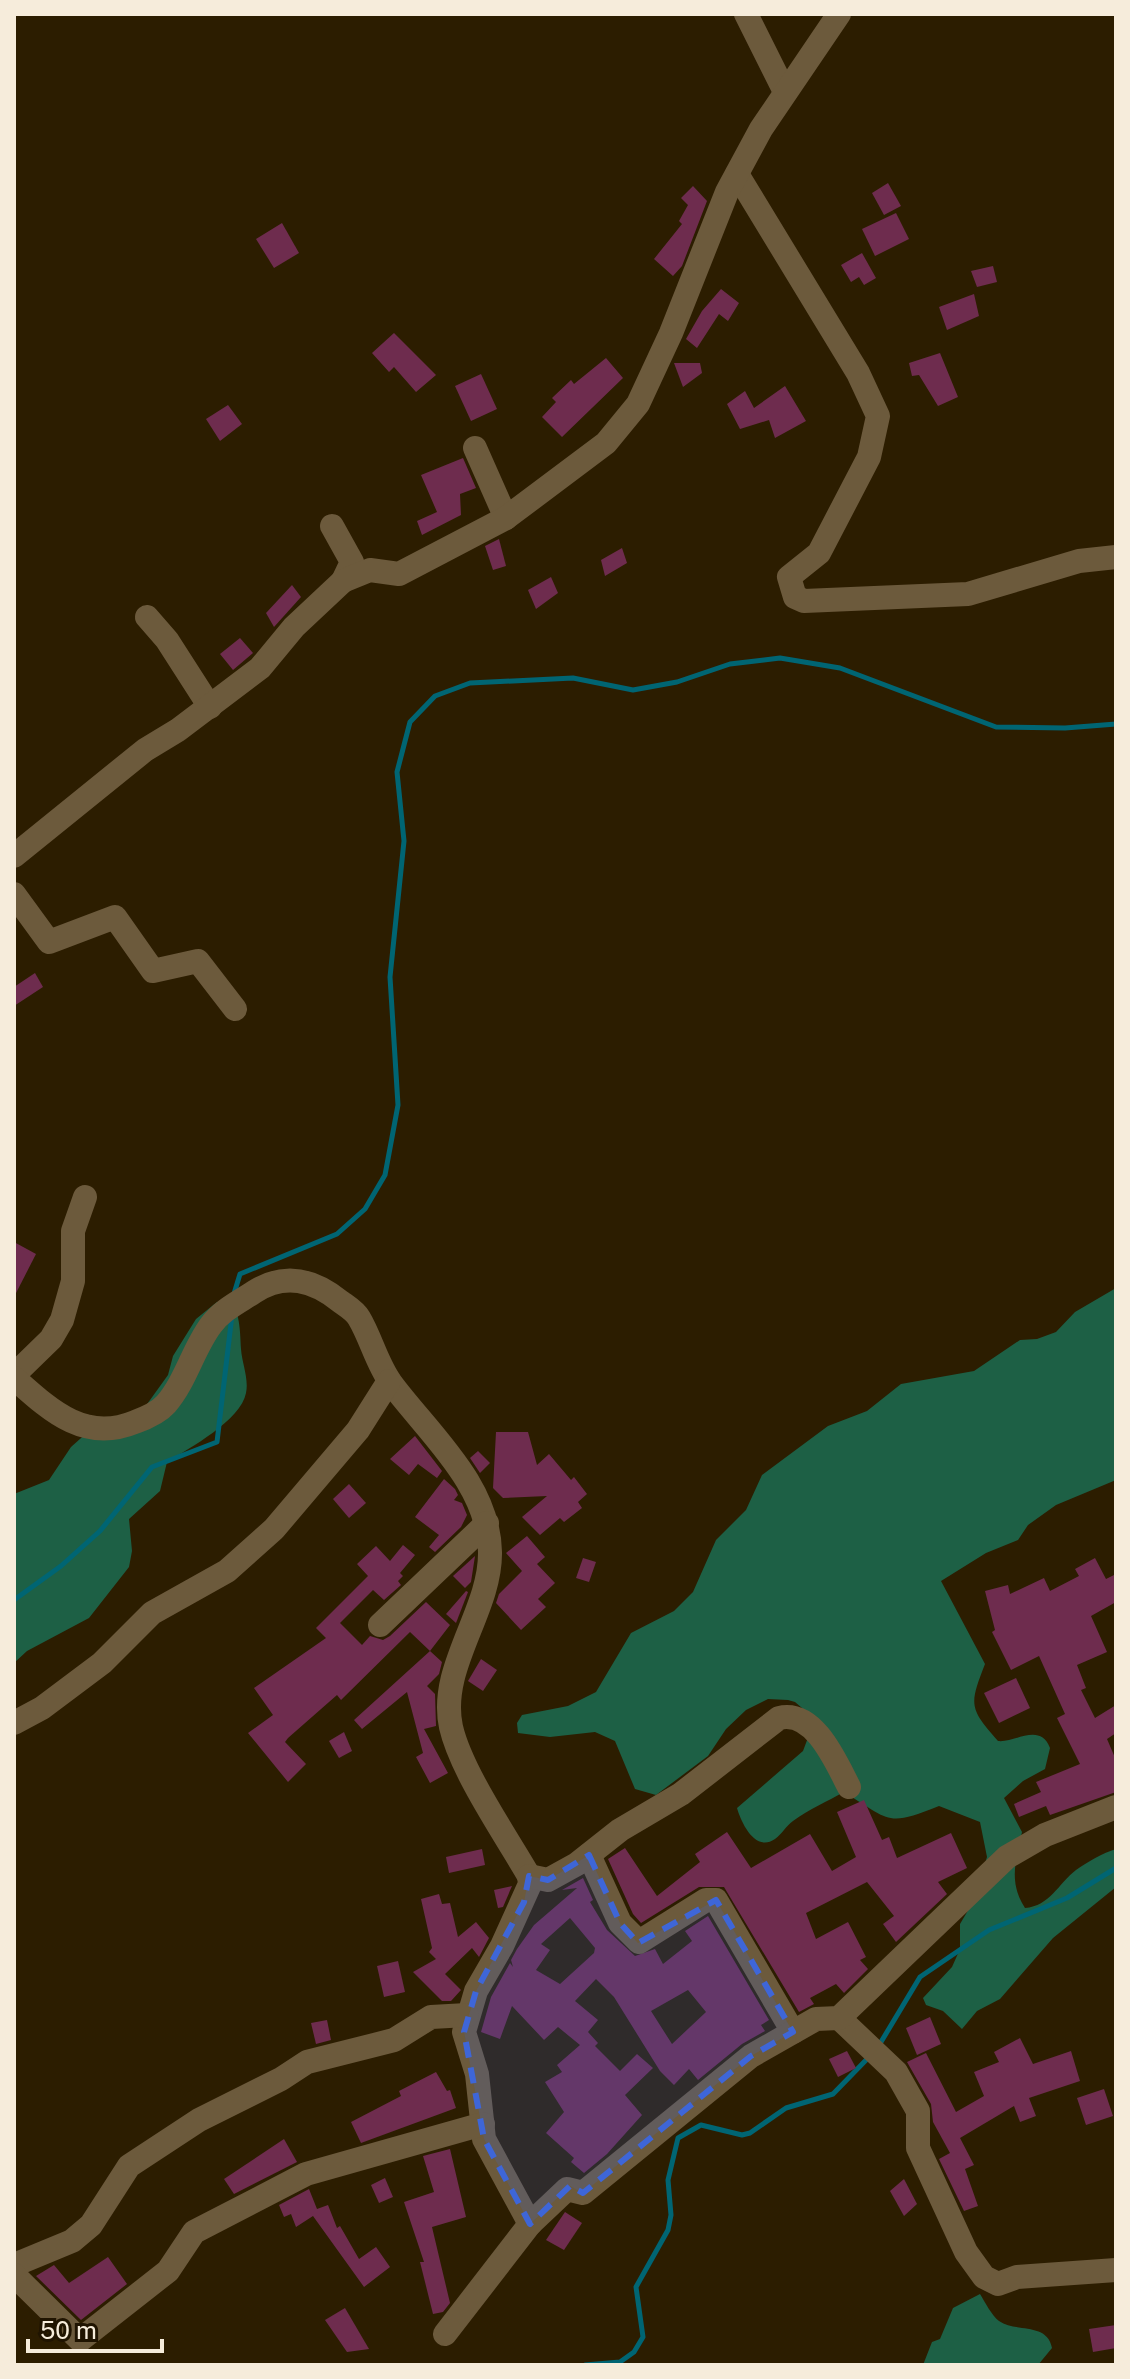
<svg xmlns="http://www.w3.org/2000/svg" width="1130" height="2379" font-family="'Public Sans',sans-serif">
<style>
.forest{fill:#1d6045}
.lines{fill:none;stroke-linecap:round;stroke-linejoin:round}
.stream{stroke:#006573;stroke-width:5}
.building{fill:#6e2c4e;fill-rule:evenodd}
.minor{stroke:#6c5a3c;stroke-width:24}
.marked{fill:#3e66d8;fill-opacity:0.2;stroke:#3e66d8;stroke-width:6;stroke-dasharray:16 10;stroke-linejoin:round}
</style>
<rect width="100%" height="100%" fill="#2c1d00"/>
<g class="forest">
<path d="M1116,1288V1480L1056,1505L1028,1525L1018,1540L986,1553L941,1581L985,1664C969,1705 969,1708 998,1741C1015,1743 1040,1722 1050,1748L1045,1769L1023,1781L1004,1798L1022,1832C1016,1860 1008,1882 1025,1908C1050,1906 1058,1884 1076,1870C1087,1862 1103,1853 1116,1849V1887L1053,1938L1000,1999L977,2011L962,2029L943,2011L926,2005L923,1998L952,1967L960,1949V1924L973,1902L987,1857L980,1822L939,1806C886,1827 891,1821 844,1792C828,1801 809,1809 793,1821C786,1826 782,1834 775,1839C755,1853 741,1822 737,1808L803,1751L815,1719L795,1702L788,1700L768,1699L746,1710L726,1729L708,1756L656,1795L635,1789L615,1741L595,1732L550,1737L518,1733L517,1723L522,1715L568,1706L596,1692L631,1633L674,1611L693,1592L716,1540L746,1510L762,1475L828,1426L867,1411L901,1384L974,1371L1020,1340L1037,1339L1056,1332L1075,1312Z"/>
<path d="M233,1300C240,1321 240,1328 241,1349C242,1363 249,1379 246,1393C241,1420 190,1448 167,1462L160,1491L129,1519L132,1551L129,1567L89,1618L27,1651L14,1663V1494L49,1480L71,1447L99,1422L145,1407L168,1375L173,1356L196,1319L217,1302Z"/>
<path d="M980,2294C985,2302 992,2316 999,2321C1017,2333 1047,2322 1052,2348L1038,2365H923L932,2342L940,2339L953,2308Z"/>
</g>
<g class="lines">
<g class="stream">
<polyline points="233,1297 240,1274 337,1234 365,1209 385,1175 398,1105 390,977 404,841 397,772 410,722 435,696 470,683 573,678 633,690 677,682 730,664 780,658 840,668 996,727 1065,728 1116,724"/>
<polyline points="14,1600 61,1566 100,1531 152,1467 217,1442 232,1315"/>
<polyline points="878,2047 920,1977 989,1930 1067,1898 1116,1868"/>
<polyline points="585,2365 620,2362 634,2352 643,2337 636,2287 668,2230 671,2215 668,2180 678,2138 701,2125 742,2135 750,2133 786,2108 833,2094 869,2057"/>
</g>
</g>
<g class="building">
<polygon points="888,183 901,206 884,215 872,193"/>
<polygon points="693,186 707,201 682,266 673,276 654,259 682,224 679,221 688,205 681,198"/>
<polygon points="896,213 909,239 875,256 862,229"/>
<polygon points="282,223 299,253 274,268 256,239"/>
<polygon points="862,253 876,278 864,285 859,277 851,282 841,265"/>
<polygon points="993,266 997,282 977,287 971,271"/>
<polygon points="721,289 739,303 728,321 719,314 697,348 686,339 702,311"/>
<polygon points="974,294 979,316 947,330 939,307"/>
<polygon points="394,333 436,375 416,392 394,367 389,372 372,353"/>
<polygon points="940,353 958,397 938,406 919,375 912,376 909,363"/>
<polygon points="606,358 623,378 562,437 542,417 556,402 552,398 571,380 574,384"/>
<polygon points="674,363 700,363 702,373 683,387"/>
<polygon points="481,374 497,409 471,421 455,386"/>
<polygon points="785,386 806,421 775,438 769,420 740,429 727,404 745,391 754,408"/>
<polygon points="228,405 242,424 220,441 206,419"/>
<polygon points="463,458 476,488 460,494 461,515 422,535 417,521 437,512 421,475"/>
<polygon points="499,539 506,566 493,570 485,546"/>
<polygon points="622,548 627,563 605,576 601,560"/>
<polygon points="551,577 558,593 536,609 528,590"/>
<polygon points="292,585 301,597 274,627 266,613"/>
<polygon points="240,638 253,653 233,670 220,654"/>
<polygon points="35,973 43,987 14,1006 14,987"/>
<polygon points="14,1242 36,1254 14,1297"/>
<polygon points="496,1432 528,1432 537,1465 549,1454 571,1480 574,1477 587,1494 578,1502 582,1508 564,1522 560,1518 540,1535 522,1517 547,1496 503,1498 493,1488"/>
<polygon points="415,1436 442,1471 437,1478 418,1464 409,1475 390,1459"/>
<polygon points="478,1451 490,1463 480,1473 470,1458"/>
<polygon points="444,1479 455,1489 458,1495 454,1500 462,1503 467,1515 461,1527 435,1552 429,1547 439,1535 415,1517"/>
<polygon points="349,1484 366,1503 349,1518 333,1499"/>
<polygon points="527,1536 545,1557 537,1564 555,1583 538,1599 546,1607 521,1630 496,1603 499,1594 522,1571 506,1553"/>
<polygon points="403,1545 415,1555 400,1573 403,1576 398,1581 401,1585 384,1600 373,1590 340,1623 362,1645 370,1636 383,1640 390,1636 426,1602 450,1625 430,1651 410,1632 341,1700 337,1695 288,1738 285,1742 306,1764 288,1782 248,1733 273,1715 254,1688 326,1638 316,1628 368,1576 357,1564 376,1546 390,1561"/>
<polygon points="475,1556 471,1582 465,1588 453,1576"/>
<polygon points="583,1558 596,1562 589,1582 576,1578"/>
<polygon points="1095,1558 1106,1579 1116,1574 1116,1602 1091,1616 1107,1652 1077,1665 1086,1688 1081,1690 1095,1718 1116,1705 1116,1733 1107,1739 1116,1760 1116,1792 1050,1815 1046,1806 1019,1817 1014,1804 1041,1792 1036,1782 1080,1764 1057,1718 1065,1714 1039,1656 1011,1670 992,1632 995,1630 985,1591 1008,1585 1010,1594 1044,1578 1050,1591 1079,1576 1075,1569"/>
<polygon points="466,1591 468,1592 456,1623 446,1614"/>
<polygon points="430,1651 442,1662 439,1674 427,1686 435,1694 436,1726 424,1729 448,1773 430,1783 416,1757 423,1753 407,1692 362,1729 354,1720"/>
<polygon points="481,1659 497,1670 483,1691 468,1681"/>
<polygon points="1016,1678 1030,1708 999,1723 984,1693"/>
<polygon points="344,1732 352,1751 339,1758 329,1741"/>
<polygon points="864,1800 882,1840 889,1837 897,1858 951,1833 967,1868 938,1882 947,1894 896,1942 883,1924 894,1916 867,1882 806,1913 816,1939 848,1922 866,1957 860,1960 868,1969 844,1993 836,1984 810,1998 814,2004 799,2012 724,1887 699,1887 641,1923 633,1914 608,1859 625,1848 657,1896 700,1862 695,1854 727,1832 751,1868 810,1834 832,1871 856,1857 837,1812"/>
<polygon points="482,1849 485,1865 449,1873 446,1857"/>
<path d="M583,1878L593,1900L590,1902L607,1930L635,1956L655,1949L663,1964L692,1941L685,1931L708,1916L769,2020L761,2025L765,2031L742,2044L698,2080L689,2069L674,2085L660,2071L614,1997L596,1979L575,2001L598,2020L588,2032L598,2043L595,2046L620,2071L637,2054L653,2068L625,2095L642,2115L607,2154L584,2173L571,2162L574,2158L546,2133L564,2112L545,2082L562,2072L557,2065L580,2045L558,2027L544,2040L512,2006L500,2039L481,2032L491,1997L510,1963L513,1967L511,1960L517,1949L534,1925L577,1888L562,1890ZM570,1918L595,1948L594,1953L560,1984L536,1970L550,1950L541,1944ZM688,1990L706,2012L672,2044L651,2011Z"/>
<polygon points="512,1886 503,1907 498,1908 494,1890"/>
<polygon points="439,1894 442,1904 450,1903 458,1937 476,1922 489,1938 479,1957 472,1948 445,1974 461,1990 451,2001 442,2001 413,1972 436,1959 429,1952 432,1948 421,1899"/>
<polygon points="398,1961 405,1992 384,1997 377,1966"/>
<polygon points="930,2017 941,2044 917,2055 906,2028"/>
<polygon points="327,2020 331,2040 316,2044 311,2023"/>
<polygon points="1020,2038 1033,2064 1071,2051 1080,2081 1029,2098 1036,2116 1020,2122 1014,2106 960,2138 974,2165 965,2169 978,2206 964,2211 939,2159 950,2153 933,2122 931,2104 907,2062 926,2053 956,2112 984,2096 974,2072 999,2062 994,2052"/>
<polygon points="847,2051 856,2068 838,2077 829,2059"/>
<polygon points="436,2072 447,2091 450,2090 456,2108 361,2143 351,2122 401,2096 399,2091"/>
<polygon points="1104,2089 1113,2116 1086,2125 1077,2098"/>
<polygon points="284,2139 297,2162 234,2194 224,2179"/>
<polygon points="450,2149 466,2217 432,2227 450,2303 443,2312 433,2314 420,2262 424,2262 404,2202 434,2192 423,2156"/>
<polygon points="385,2178 393,2197 379,2203 371,2185"/>
<polygon points="904,2179 917,2204 904,2216 890,2191"/>
<polygon points="309,2189 317,2209 328,2205 337,2228 340,2226 359,2259 376,2247 390,2267 364,2287 313,2216 296,2227 291,2214 284,2217 279,2205"/>
<polygon points="565,2212 582,2223 564,2250 546,2240"/>
<polygon points="108,2257 127,2284 81,2320 36,2276 54,2265 69,2283"/>
<polygon points="345,2308 369,2349 347,2352 325,2320"/>
<polygon points="1116,2325 1116,2348 1093,2352 1089,2329"/>
</g>
<g class="lines">
<g class="minor">
<polyline points="746,14 785,92"/>
<polyline points="737,174 858,373 878,416 869,457 819,553 789,577 795,597 804,601 968,594 1079,561 1116,557"/>
<polyline points="475,448 506,518"/>
<polyline points="332,526 352,562 343,581"/>
<polyline points="147,617 167,640 210,707"/>
<polyline points="14,856 145,750 178,730 260,668 294,627 343,581 370,570 399,574 506,518 606,443 638,404 671,333 727,192 761,129 839,14"/>
<polyline points="14,894 49,942 115,917 153,971 198,961 235,1009"/>
<polyline points="14,1375 51,1339 62,1320 73,1281 73,1231 85,1197"/>
<path d="M14,1378C50,1410 84,1443 135,1422C146,1418 158,1413 166,1404C186,1381 193,1349 211,1325C222,1310 239,1302 254,1292C285,1272 314,1280 341,1302C348,1307 355,1311 359,1318C371,1338 377,1364 391,1383C428,1433 489,1484 490,1552C491,1611 438,1667 451,1727C461,1771 506,1836 529,1876L530,1884L502,1946L476,1991L464,2032L477,2074L484,2139L530,2224"/>
<polyline points="380,1625 487,1523"/>
<polyline points="14,1723 42,1708 102,1663 152,1613 227,1571 274,1529 358,1430 389,1381"/>
<polyline points="589,1855 620,1923 639,1942 706,1900 716,1900 793,2032"/>
<path d="M529,1876L548,1880L577,1864L620,1830L681,1794L779,1718C814,1709 836,1762 849,1787"/>
<polyline points="839,2018 896,2072 918,2111 918,2148 966,2252 984,2277 998,2284 1017,2277 1116,2270"/>
<polyline points="14,2265 72,2241 91,2225 129,2166 199,2120 281,2079 307,2062 394,2040 431,2017 467,2015"/>
<polyline points="14,2275 80,2340 168,2271 194,2232 306,2174 483,2124"/>
<polyline points="445,2334 530,2224 567,2189 583,2193 751,2056 816,2019 839,2018 1007,1857 1045,1835 1116,1807"/>
</g>
</g>
<path class="marked" d="M589,1855L620,1923L638,1943L716,1900L793,2032L751,2056L583,2193L570,2186L530,2224L484,2139L464,2032L476,1991L524,1902L529,1876L548,1880Z"/>
<rect width="1130" height="2379" fill="none" stroke="#f6ecdb" stroke-width="32"/>
<path d="M28 2339v12h134v-12" fill="none" stroke="#f6ecdb" stroke-width="4"/>
<text x="40" y="2339" font-size="24" fill="#f6ecdb" stroke="#201401" stroke-width="6" paint-order="stroke">50 m</text>
</svg>
